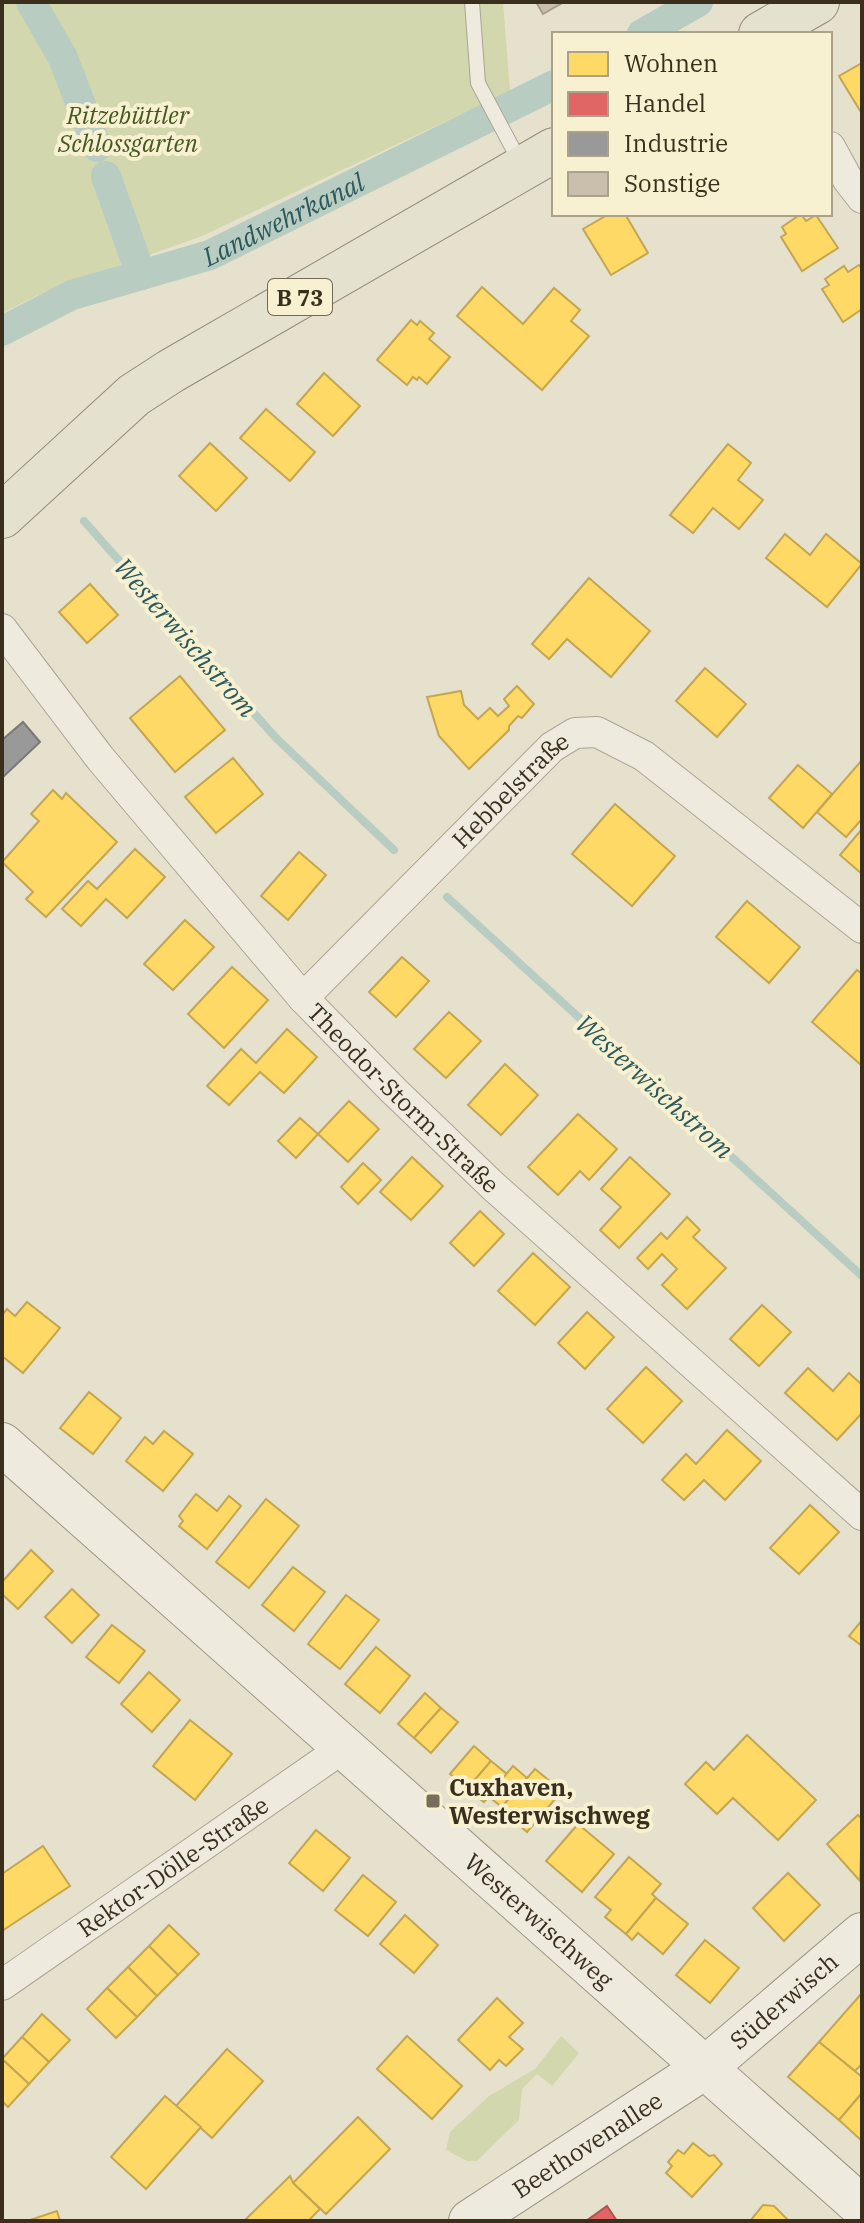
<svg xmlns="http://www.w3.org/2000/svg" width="864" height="2223" font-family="'IBM Plex Serif',serif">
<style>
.green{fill:#d3d7ad}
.homes{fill:#ffd966;stroke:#c4a650;stroke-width:2}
.shops{fill:#e06666;stroke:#ae5550;stroke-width:2}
.industry{fill:#999;stroke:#7c7974;stroke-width:2}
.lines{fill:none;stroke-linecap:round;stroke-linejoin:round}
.stream{stroke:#b8ccc2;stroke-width:8}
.canal{stroke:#b8ccc2;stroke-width:30}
.building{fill:#cabfad;stroke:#a69c8b;stroke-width:2}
.lane-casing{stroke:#aba495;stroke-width:16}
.street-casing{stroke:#aba495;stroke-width:32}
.secondary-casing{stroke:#9b9585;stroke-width:44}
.primary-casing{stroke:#908a7c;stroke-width:46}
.lane{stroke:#eeeade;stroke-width:14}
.street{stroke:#eeeade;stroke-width:30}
.secondary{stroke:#eeeade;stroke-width:42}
.primary{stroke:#e5e1cf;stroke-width:44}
.poi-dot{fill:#766d5a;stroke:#f7f0d1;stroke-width:3}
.labels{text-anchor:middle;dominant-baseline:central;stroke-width:8;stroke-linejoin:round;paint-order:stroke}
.shield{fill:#f7f0d1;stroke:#736853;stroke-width:2}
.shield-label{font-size:22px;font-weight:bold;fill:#3a2e1d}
.park-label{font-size:24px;font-style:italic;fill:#455822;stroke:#f7f0d1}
.street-label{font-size:24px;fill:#3a2e1d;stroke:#f7f0d1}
.poi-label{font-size:24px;font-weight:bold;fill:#3a2e1d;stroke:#f7f0d1;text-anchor:start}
.water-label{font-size:26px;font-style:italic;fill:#2b595b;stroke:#f7f0d1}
</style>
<rect width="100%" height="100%" fill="#e6e1cc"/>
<g class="green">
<polygon points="2,2 503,2 510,91 202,236 36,296 2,313"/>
<polygon points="561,2036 579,2053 552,2086 537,2074 522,2089 519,2120 477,2161 467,2161 446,2150 450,2132 489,2096 535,2069"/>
</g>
<g class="homes">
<polygon points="862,63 862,114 839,76"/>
<polygon points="609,214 625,214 648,253 611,275 583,229"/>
<polygon points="801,214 806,221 816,215 838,248 802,271 781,237 786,234 782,227"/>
<polygon points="859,265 862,269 862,309 843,322 822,289 829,285 825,279 844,266 848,272"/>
<polygon points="482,287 523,324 554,288 580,310 571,321 589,336 542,390 457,316"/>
<polygon points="411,320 417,325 420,321 434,333 429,339 450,357 427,384 419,377 417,380 413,377 407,385 377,360"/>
<polygon points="324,373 360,406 333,436 297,404"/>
<polygon points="266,409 315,452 290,481 240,438"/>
<polygon points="210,443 247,478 216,511 179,476"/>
<polygon points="728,444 751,463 738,480 763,500 739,529 713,508 693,533 670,515"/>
<polygon points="785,534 810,555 826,534 862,564 827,607 766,558"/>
<polygon points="589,578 650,631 611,677 567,639 549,659 532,644"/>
<polygon points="90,584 118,615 87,643 59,612"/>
<polygon points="705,668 746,704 717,737 676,701"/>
<polygon points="180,676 225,730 175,772 130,718"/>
<polygon points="517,686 534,704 522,718 518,716 509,726 509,730 469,769 439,736 427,697 461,691 464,705 478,719 490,708 498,716 509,706 504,699"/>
<polygon points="233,758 263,794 216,833 185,797"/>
<polygon points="862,760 862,819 846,837 817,812"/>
<polygon points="798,765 832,794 803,828 769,798"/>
<polygon points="53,790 62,799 66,793 117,842 46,917 26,899 33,892 2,862 39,821 31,814"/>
<polygon points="615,804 675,856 632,906 572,854"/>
<polygon points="862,829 862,874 840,855"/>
<polygon points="135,849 165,877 127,918 106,899 81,926 62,909 88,881 97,889"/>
<polygon points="299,852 326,875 288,920 261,896"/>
<polygon points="747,901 800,947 769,983 716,937"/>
<polygon points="185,920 214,947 173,990 144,964"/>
<polygon points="402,957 429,981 396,1017 369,992"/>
<polygon points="232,967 268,1000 224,1048 188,1014"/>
<polygon points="857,970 862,974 862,1061 860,1064 812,1022"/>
<polygon points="449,1012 481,1041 446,1078 414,1049"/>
<polygon points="287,1029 317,1057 284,1093 260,1072 229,1105 207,1086 241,1049 256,1063"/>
<polygon points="505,1064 538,1095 501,1135 468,1105"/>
<polygon points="349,1101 379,1129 348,1162 318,1134"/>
<polygon points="578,1114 617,1149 589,1180 580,1171 558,1195 528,1167"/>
<polygon points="300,1118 318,1134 296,1158 278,1141"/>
<polygon points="412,1157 443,1186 411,1220 380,1192"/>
<polygon points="630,1157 670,1194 619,1248 600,1230 621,1207 601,1189"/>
<polygon points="363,1163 381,1180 358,1204 341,1187"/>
<polygon points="480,1211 504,1234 474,1266 450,1243"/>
<polygon points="687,1217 700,1230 693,1237 726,1268 687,1309 662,1285 677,1269 662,1254 648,1269 637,1258 661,1233 667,1239"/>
<polygon points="533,1253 570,1287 535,1325 498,1291"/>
<polygon points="27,1302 60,1328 23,1373 2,1356 2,1315 7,1309 15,1316"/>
<polygon points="762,1305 791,1332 759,1366 730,1339"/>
<polygon points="587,1312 614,1337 585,1369 558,1343"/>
<polygon points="646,1367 682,1401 643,1443 607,1409"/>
<polygon points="808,1368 833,1391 849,1373 862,1385 862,1413 837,1440 785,1393"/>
<polygon points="89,1392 121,1418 93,1454 60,1428"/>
<polygon points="727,1430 761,1461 725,1500 704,1480 684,1500 662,1480 686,1454 696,1464"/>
<polygon points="164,1431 193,1454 163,1491 126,1461 145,1437 153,1444"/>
<polygon points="196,1494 217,1511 229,1496 241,1506 207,1549 179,1526 183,1521 179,1516"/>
<polygon points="266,1499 299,1526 249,1588 216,1562"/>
<polygon points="810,1505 839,1532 799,1574 770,1548"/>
<polygon points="31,1550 53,1571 18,1609 2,1594 2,1582"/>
<polygon points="293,1567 325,1592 294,1631 262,1605"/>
<polygon points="72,1589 99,1615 72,1643 45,1617"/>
<polygon points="346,1595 379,1620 340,1669 308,1644"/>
<polygon points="862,1620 862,1646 849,1636"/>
<polygon points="112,1625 145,1651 119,1683 86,1657"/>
<polygon points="376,1647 410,1676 380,1713 345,1684"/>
<polygon points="149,1672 180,1700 152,1732 121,1704"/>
<polygon points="425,1693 441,1708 414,1738 398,1724"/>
<polygon points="441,1708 458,1722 431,1753 414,1738"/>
<polygon points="190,1720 232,1754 195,1800 153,1766"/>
<polygon points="747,1735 816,1800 778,1840 733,1798 717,1814 685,1784 706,1762 714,1770"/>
<polygon points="474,1746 491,1761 467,1789 450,1774"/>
<polygon points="491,1761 507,1774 484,1802 467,1789"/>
<polygon points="513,1766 527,1778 502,1807 488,1796"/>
<polygon points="535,1769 562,1791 527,1832 500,1809"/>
<polygon points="858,1815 862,1819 860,1881 827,1844"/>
<polygon points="578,1824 614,1854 582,1892 546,1861"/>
<polygon points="316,1830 350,1858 323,1891 289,1863"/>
<polygon points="43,1846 70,1886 2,1931 2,1874"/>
<polygon points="629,1857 661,1884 652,1894 656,1898 626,1934 605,1917 611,1910 595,1897"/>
<polygon points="788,1873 820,1905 784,1941 753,1908"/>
<polygon points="363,1875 396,1902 368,1936 335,1910"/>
<polygon points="656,1898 688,1924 663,1954 638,1933 632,1940 626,1934"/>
<polygon points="405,1915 438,1945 414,1973 380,1944"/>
<polygon points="169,1925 199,1954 178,1975 149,1946"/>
<polygon points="705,1940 739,1968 710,2003 676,1975"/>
<polygon points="149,1946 178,1975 157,1996 128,1967"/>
<polygon points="128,1967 157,1996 137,2017 107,1988"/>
<polygon points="107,1988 137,2017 116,2038 87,2009"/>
<polygon points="862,1993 862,2064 855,2071 819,2042"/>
<polygon points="497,1998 523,2023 509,2037 523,2049 506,2066 499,2060 490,2070 458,2040"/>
<polygon points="42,2014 70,2040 49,2062 22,2037"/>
<polygon points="407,2036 462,2086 432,2119 377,2069"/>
<polygon points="22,2037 49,2062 29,2084 2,2059"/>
<polygon points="819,2042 862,2077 862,2093 839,2120 788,2077"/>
<polygon points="227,2049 263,2081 212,2138 176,2106"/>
<polygon points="2,2059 29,2084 8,2107 2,2101"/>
<polygon points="862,2093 862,2141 839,2120"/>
<polygon points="165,2096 201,2127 146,2189 111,2157"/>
<polygon points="358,2117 390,2149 326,2214 293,2183"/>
<polygon points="693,2143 709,2156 714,2155 722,2164 692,2197 666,2173 672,2166 668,2162 678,2150 684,2154"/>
<polygon points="290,2176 293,2183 320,2209 308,2221 244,2221"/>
<polygon points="763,2205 774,2206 789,2221 750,2221"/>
<polygon points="57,2211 60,2221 27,2221"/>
</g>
<polygon class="shops" points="607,2206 617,2221 586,2221"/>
<polygon class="industry" points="23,722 40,742 2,778 2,740"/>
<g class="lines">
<g class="stream">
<polyline points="84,521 276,738 394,850"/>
<polyline points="447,897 862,1276"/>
</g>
<g class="canal">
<polyline points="31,2 63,58 97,147"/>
<polyline points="642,34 698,2"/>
<polyline points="106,176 141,275"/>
<path id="s1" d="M2,331L72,295L210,255L554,85"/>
</g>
</g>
<polygon class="building" points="536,2 564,2 543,14"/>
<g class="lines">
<defs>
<polyline id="lane" points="472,2 478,83 521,164"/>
<g id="street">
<polyline points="830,147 848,180 862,198"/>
<path id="s2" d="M2,629L100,758L303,998L393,1090L493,1186L862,1515"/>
<path id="s3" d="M303,998L552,747L575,733L597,732L644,756L862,928"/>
<path id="s4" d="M2,1985L343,1748"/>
</g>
<g id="secondary">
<path id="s5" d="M2,1444L862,2207"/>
<path id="s6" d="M470,2221L706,2067L862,1934"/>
</g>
<g id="primary">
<polyline points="761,34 817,2"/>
<polyline points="2,516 134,395 171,371 554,150"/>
</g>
</defs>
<use href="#lane" class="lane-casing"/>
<use href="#street" class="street-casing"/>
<use href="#secondary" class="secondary-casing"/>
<use href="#primary" class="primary-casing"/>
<use href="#lane" class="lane"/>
<use href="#street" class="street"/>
<use href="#secondary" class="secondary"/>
<use href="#primary" class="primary"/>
</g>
<rect class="poi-dot" x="425" y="1793" width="16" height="16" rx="4"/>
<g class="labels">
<rect class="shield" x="268" y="279" width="64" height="36" rx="6"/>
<g class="shield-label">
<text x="300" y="297">B 73</text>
</g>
<g class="park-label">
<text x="128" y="115">Ritzebüttler<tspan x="128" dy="28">Schlossgarten</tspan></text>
</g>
<g class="street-label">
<text stroke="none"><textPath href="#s3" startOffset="294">Hebbelstraße</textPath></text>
<text stroke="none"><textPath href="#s2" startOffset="618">Theodor-Storm-Straße</textPath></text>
<text stroke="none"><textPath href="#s4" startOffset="208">Rektor-Dölle-Straße</textPath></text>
<text stroke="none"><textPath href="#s5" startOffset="718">Westerwischweg</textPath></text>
<text stroke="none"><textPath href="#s6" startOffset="384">Süderwisch</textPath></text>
<text stroke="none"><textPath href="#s6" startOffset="140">Beethovenallee</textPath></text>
</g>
<g class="poi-label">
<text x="449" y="1787">Cuxhaven,<tspan x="449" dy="28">Westerwischweg</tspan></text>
</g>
<g class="water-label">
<text stroke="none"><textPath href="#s1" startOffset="304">Landwehrkanal</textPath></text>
<text transform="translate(186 637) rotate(49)">Westerwischstrom</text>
<text transform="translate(655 1086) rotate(42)">Westerwischstrom</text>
</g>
</g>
<rect width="864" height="2223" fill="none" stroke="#3a2e1d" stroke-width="8"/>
<rect x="552" y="32" width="280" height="184" fill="#f7f0d1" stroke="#aba289" stroke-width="2"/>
<rect x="568" y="52" width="40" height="24" fill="#ffd966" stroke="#aba289" stroke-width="2"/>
<text x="624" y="72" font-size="24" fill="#3a2e1d">Wohnen</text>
<rect x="568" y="92" width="40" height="24" fill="#e06666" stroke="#aba289" stroke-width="2"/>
<text x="624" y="112" font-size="24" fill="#3a2e1d">Handel</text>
<rect x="568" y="132" width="40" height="24" fill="#999999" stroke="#aba289" stroke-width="2"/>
<text x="624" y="152" font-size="24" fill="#3a2e1d">Industrie</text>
<rect x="568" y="172" width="40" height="24" fill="#cabfad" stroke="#aba289" stroke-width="2"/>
<text x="624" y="192" font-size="24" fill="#3a2e1d">Sonstige</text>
</svg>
